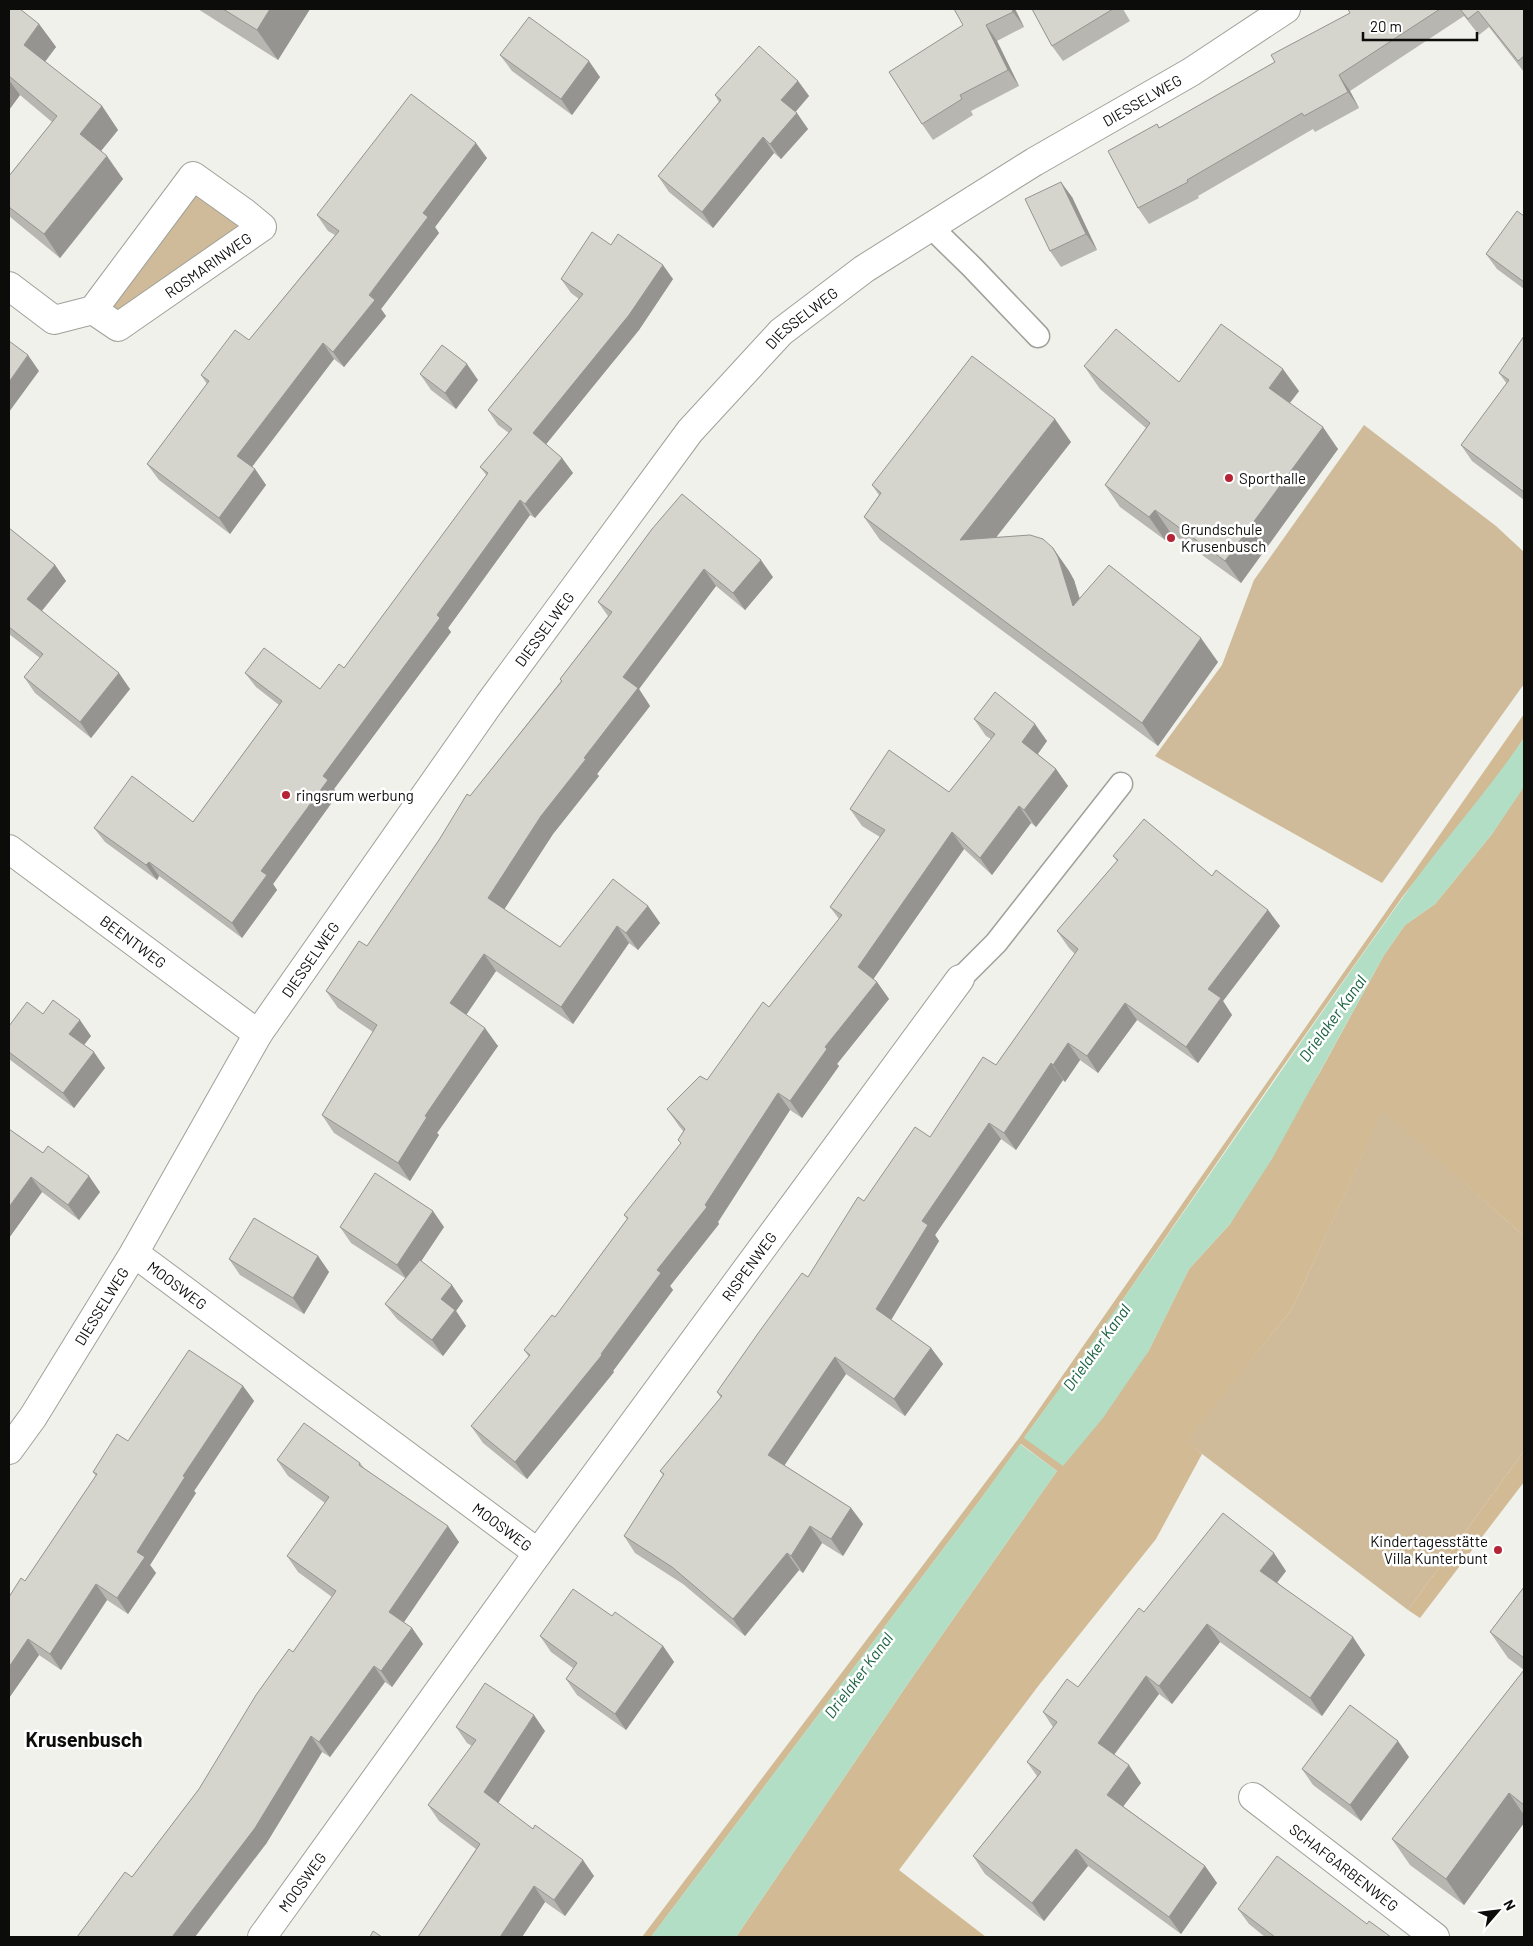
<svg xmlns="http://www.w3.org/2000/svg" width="1533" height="1946" font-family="Barlow,sans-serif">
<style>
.green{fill:#cfbb9a}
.forest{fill:#d1ba94}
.water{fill:#b2dec5}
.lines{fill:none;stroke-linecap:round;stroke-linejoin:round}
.lane-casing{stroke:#9fa19a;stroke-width:25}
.street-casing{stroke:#9fa19a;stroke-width:30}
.lane{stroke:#fff;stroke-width:22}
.street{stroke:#fff;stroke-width:28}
.wall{fill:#b7b6b0}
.shaded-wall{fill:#959490}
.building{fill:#d5d4cd;stroke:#959490}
.poi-dot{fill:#b52335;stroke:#fff;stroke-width:2}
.labels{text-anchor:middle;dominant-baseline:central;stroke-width:5;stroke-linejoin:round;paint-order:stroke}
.street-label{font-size:15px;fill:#0c0d0b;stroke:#fff}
.poi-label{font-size:15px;fill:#0c0d0b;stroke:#fff;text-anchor:start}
.water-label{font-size:16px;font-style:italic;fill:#1b6241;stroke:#fff}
.district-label{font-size:20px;font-weight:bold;fill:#0c0d0b;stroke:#fff}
</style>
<rect width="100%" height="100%" fill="#eff1ea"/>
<g class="green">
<polygon points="193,176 262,227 118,327 93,310"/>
<polygon points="1364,425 1496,526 1524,552 1524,684 1382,883 1155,756 1222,665 1254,580"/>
<polygon points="1383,1110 1524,1236 1524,1451 1408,1610 1185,1441 1292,1309"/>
</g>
<g class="forest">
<polygon points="1524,714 1524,738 1499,775 1403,896 1279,1072 1091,1346 1024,1438 1148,1352 1189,1269 1230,1224 1320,1072 1384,955 1405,925 1435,904 1492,834 1524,785 1524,1236 1383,1111 1292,1309 1186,1441 1202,1454 1156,1539 1039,1685 899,1870 986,1937 736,1937 909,1682 1057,1471 1021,1444 980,1500 651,1937 642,1937 1019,1438"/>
<polygon points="1524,1451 1524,1482 1420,1618 1408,1610"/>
</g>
<g class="water">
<path d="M1524,738V785L1522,790L1492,834L1435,904L1405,925L1384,955L1272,1159L1230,1224L1189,1269L1148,1352L1103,1418L1063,1466L1024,1438C1153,1261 1274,1078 1401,900C1440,844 1486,794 1524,738Z"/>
<polygon points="1020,1444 1057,1471 909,1682 736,1937 651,1937 980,1500"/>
</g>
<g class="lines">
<defs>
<g id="lane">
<polyline points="931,227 972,267 1038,336"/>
<polyline points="960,979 996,943 1121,784"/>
</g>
<g id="street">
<polyline points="9,286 54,320 93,310 193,176 245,213 262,227 118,327 93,310"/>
<path id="s1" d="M9,849L258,1034"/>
<path id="s2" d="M134,1253L538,1553L262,1937"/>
<path id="s3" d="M9,1450L33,1417L134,1253L258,1034L489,704L690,431L781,332L864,269L1034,162L1191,72L1286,9"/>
<path id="s4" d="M538,1553L960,979"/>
<path id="s5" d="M1253,1797L1435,1937"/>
</g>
</defs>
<use href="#lane" class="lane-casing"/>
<use href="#street" class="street-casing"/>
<use href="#lane" class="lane"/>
<use href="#street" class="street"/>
</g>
<g class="wall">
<polygon points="9,9 39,24 56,47 45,62 102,106 118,130 101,151 123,179 60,258 9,216 9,176 52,122 20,95 9,110"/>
<polygon points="198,9 310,9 278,60"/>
<polygon points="1015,9 1024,27 997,41 1019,86 971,111 973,115 933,140 922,124 889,72"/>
<polygon points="1032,9 1123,9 1130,21 1063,61 1052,46"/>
<polygon points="1348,9 1524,9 1524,72 1489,27 1479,35 1464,16 1350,91 1359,108 1315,132 1313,129 1198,196 1199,198 1149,224 1138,208 1157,124 1160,128 1275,62 1350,13"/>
<polygon points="500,55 600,77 572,115 512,71"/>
<polygon points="798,81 809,96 795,112 808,129 781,159 774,153 713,228 669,192 658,176 719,102 715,95"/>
<polygon points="487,158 435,227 439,233 381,309 386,316 344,367 334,359 252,467 255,469 266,485 230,534 159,480 147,464 207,384 201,375 249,340 335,235 328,231 317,215"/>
<polygon points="1072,197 1097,250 1061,267 1050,251"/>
<polygon points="1524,216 1524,289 1497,269 1486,254"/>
<polygon points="611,245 673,279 639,330 546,444 562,458 573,473 535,518 530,515 448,628 451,632 334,789 338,794 273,884 277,890 242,938 159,876 157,880 105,842 94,828 193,822 279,705 256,687 245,673 320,689 344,668 487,476 480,467 509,433 498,425 488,410 579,299 571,293 561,279"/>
<polygon points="1524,336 1524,500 1472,461 1461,445 1507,384 1499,373"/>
<polygon points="1084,366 1179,382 1299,391 1290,403 1338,449 1241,583 1170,532 1165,540 1120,507 1105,485 1146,428 1100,389"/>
<polygon points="420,374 478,380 456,409 431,390"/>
<polygon points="1071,442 996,537 1053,548 1069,571 1074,580 1080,599 1218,662 1158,746 880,540 864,517 879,495 872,485"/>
<polygon points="9,528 55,565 66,581 42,611 130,689 91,738 35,693 24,677 40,658 9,634"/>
<polygon points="652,529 773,577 745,610 716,586 639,689 650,706 597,774 599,776 553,834 504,909 560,947 648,906 660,923 638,950 629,943 573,1024 496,971 466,1015 498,1046 437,1133 439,1135 410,1181 334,1133 322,1115 373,1032 338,1008 326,991 367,946 470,796 561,681 560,679 608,616 598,602"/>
<polygon points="974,719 1047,741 1038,754 1056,769 1068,786 1036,827 1031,823 992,875 964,849 873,979 877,982 889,999 837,1064 839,1066 802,1118 790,1110 718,1222 719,1224 670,1286 673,1290 613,1371 614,1372 527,1479 483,1443 471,1426 529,1357 524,1350 555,1317 627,1219 624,1215 681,1144 678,1140 684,1132 679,1126 667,1109 707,1080 769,1007 839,919 830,907 880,837 862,826 850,809 949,792 991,739 986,736"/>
<polygon points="1113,856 1212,876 1268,910 1280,926 1223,1001 1232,1015 1198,1063 1137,1020 1098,1073 1080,1060 1065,1082 1063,1080 1016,1150 1001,1139 935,1235 939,1241 891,1320 931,1348 943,1364 905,1416 846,1374 784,1465 851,1508 863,1524 843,1556 822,1543 803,1573 799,1570 745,1636 683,1584 635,1553 624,1536 663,1475 660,1471 721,1398 717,1392 808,1277 864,1201 930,1137 996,1065 1075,954 1069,948 1057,931 1117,861"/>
<polygon points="43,1014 91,1036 84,1045 105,1068 74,1108 9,1059 9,1026"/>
<polygon points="9,1129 43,1153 100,1192 79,1220 42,1192 9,1238"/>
<polygon points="340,1227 444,1227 421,1261 463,1301 456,1311 466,1326 443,1356 397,1319 385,1304 405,1278 351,1243"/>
<polygon points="318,1256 329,1272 304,1314 240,1275 229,1259"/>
<polygon points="243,1386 254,1401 194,1491 196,1493 150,1565 156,1573 128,1614 107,1600 61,1670 39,1655 9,1698 9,1597 25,1581 96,1476 93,1472 128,1441"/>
<polygon points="277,1460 360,1463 364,1468 459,1542 403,1622 412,1628 423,1644 392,1687 385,1682 330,1757 322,1752 266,1844 132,1877 199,1789 293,1652 332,1597 298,1572 287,1556 325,1503 288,1476"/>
<polygon points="1286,1571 1277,1582 1365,1655 1322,1716 1220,1642 1172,1704 1159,1694 1114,1755 1141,1783 1123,1806 1205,1866 1217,1883 1181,1934 1088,1866 1044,1921 985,1874 973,1856 1037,1776 1027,1762 1053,1727 1043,1712 1078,1687 1144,1612"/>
<polygon points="1524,1587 1524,1670 1508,1658 1490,1632"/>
<polygon points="540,1636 663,1646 674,1662 626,1730 577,1695 566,1679 573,1668 551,1652"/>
<polygon points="1524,1670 1524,1823 1464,1905 1410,1865 1392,1839"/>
<polygon points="456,1727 545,1731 498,1803 594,1876 565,1916 545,1902 522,1937 418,1937 476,1849 439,1821 428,1805 472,1746 467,1743"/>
<polygon points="1409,1757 1361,1821 1313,1785 1302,1769"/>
<polygon points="1238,1909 1367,1924 1391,1937 1265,1937 1249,1924"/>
</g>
<g class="shaded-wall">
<polygon points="270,9 310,9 278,60 257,30"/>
<polygon points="1012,9 1015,9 1024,27 1013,12"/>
<polygon points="39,24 56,47 40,68 24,45"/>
<polygon points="986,25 997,41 1019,86 1008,70"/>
<polygon points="589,61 600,77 572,115 561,99"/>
<polygon points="1339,75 1350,91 1359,108 1348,92"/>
<polygon points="9,80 20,95 9,110"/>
<polygon points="798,81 809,96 792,116 781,100"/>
<polygon points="102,106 118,130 96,157 80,134"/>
<polygon points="797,113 808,129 781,159 770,144"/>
<polygon points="763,137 774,153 713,228 702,212"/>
<polygon points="476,143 487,158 435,227 439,233 381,309 386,316 344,367 333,352 423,213"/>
<polygon points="107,156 123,179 60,258 44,234"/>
<polygon points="1061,182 1072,197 1097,250 1086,234"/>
<polygon points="663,265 673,279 639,330 543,448 533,433"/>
<polygon points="323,343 334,359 248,472 237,456"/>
<polygon points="28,355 39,371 9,412 9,382"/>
<polygon points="467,364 478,380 456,409 445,393"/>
<polygon points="1283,369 1299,391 1284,410 1269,388"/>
<polygon points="1055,419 1071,442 976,563 960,540"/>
<polygon points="1323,427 1338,449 1241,583 1225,561"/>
<polygon points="562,458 573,473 535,518 525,504"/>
<polygon points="255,469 266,485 230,534 219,518"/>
<polygon points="520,500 530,515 448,628 451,632 334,789 338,794 273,884 277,890 242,938 232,923 261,871 323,776 437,615"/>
<polygon points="1155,510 1170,532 1165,540 1149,517"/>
<polygon points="1053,548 1069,571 1074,580 1089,630 1073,606"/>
<polygon points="761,560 773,577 745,610 733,593"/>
<polygon points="55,565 66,581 38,615 27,599"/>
<polygon points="704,569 716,586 639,689 650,706 597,774 599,776 553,834 500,916 488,898 541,816 584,758 623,677"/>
<polygon points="1201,638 1218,662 1158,746 1142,723"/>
<polygon points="119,673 130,689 91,738 80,722"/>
<polygon points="1035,724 1047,741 1034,759 1022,742"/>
<polygon points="1056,769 1068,786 1036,827 1024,810"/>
<polygon points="1019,806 1031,823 992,875 980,858"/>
<polygon points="952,832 964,849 870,984 858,967"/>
<polygon points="149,862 159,876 157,880 146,865"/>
<polygon points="648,906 660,923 638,950 626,933"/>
<polygon points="1268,910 1280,926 1223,1001 1232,1015 1198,1063 1186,1047 1208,989"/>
<polygon points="617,926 629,943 573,1024 561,1007"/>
<polygon points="484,954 496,971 462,1021 450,1003"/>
<polygon points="877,982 889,999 837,1064 839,1066 802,1118 790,1101 825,1047"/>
<polygon points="1125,1003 1137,1020 1098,1073 1087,1056"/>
<polygon points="80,1020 91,1036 80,1050 69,1034"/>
<polygon points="485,1028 498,1046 437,1133 439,1135 410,1181 398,1163 425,1116"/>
<polygon points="1068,1043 1080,1060 1065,1082 1053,1065"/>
<polygon points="94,1052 105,1068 74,1108 63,1093"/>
<polygon points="1051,1063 1063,1080 1016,1150 1004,1133"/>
<polygon points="778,1093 790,1110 718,1222 719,1224 670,1286 673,1290 613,1371 614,1372 527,1479 515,1462 601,1354 657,1270 705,1205"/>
<polygon points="989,1123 1001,1139 935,1235 939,1241 888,1325 876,1309 922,1221"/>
<polygon points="89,1176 100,1192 79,1220 68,1205"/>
<polygon points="31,1177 42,1192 9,1238 9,1207"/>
<polygon points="433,1211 444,1227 408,1281 397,1265"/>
<polygon points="318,1256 329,1272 304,1314 293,1298"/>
<polygon points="452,1285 463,1301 456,1311 466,1326 443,1356 432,1340 441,1299"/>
<polygon points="931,1348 943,1364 905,1416 894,1399"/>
<polygon points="835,1357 846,1374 780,1472 768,1455"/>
<polygon points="243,1386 254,1401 194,1491 196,1493 150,1565 156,1573 128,1614 117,1598 137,1552 183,1476"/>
<polygon points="851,1508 863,1524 843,1556 831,1539"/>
<polygon points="448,1526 459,1542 400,1628 389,1612"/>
<polygon points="810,1526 822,1543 803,1573 791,1556"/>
<polygon points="787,1553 799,1570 745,1636 733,1619"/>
<polygon points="1274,1553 1286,1571 1273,1588 1260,1571"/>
<polygon points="96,1584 107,1600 61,1670 50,1654"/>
<polygon points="1207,1624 1220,1642 1172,1704 1159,1686"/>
<polygon points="412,1628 423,1644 392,1687 381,1671"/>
<polygon points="1353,1637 1365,1655 1322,1716 1310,1698"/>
<polygon points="28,1639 39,1655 9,1698 9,1667"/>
<polygon points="663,1646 674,1662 626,1730 615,1714"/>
<polygon points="374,1666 385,1682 330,1757 319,1742"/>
<polygon points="1146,1676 1159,1694 1110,1760 1098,1743"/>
<polygon points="534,1715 545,1731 495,1808 484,1792"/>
<polygon points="311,1736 322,1752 266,1844 195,1937 172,1937"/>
<polygon points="1398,1741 1409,1757 1361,1821 1350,1805"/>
<polygon points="1129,1765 1141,1783 1119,1812 1107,1795"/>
<polygon points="1509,1793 1524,1815 1524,1823 1464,1905 1446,1879"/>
<polygon points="1076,1849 1088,1866 1044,1921 1032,1903"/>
<polygon points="583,1860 594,1876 565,1916 554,1900"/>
<polygon points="1205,1866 1217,1883 1181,1934 1169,1917"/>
<polygon points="534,1886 545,1902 522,1937 500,1937"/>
</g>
<g class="building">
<polygon points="9,9 20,9 39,24 24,45 102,106 80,134 107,156 44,234 9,207 9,176 57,116 9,76"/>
<polygon points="223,9 270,9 257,30"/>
<polygon points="954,9 1012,9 1013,12 986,25 1008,70 960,95 962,99 922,124 889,72 963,25"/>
<polygon points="1032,9 1113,9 1052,46"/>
<polygon points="1348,9 1440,9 1339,75 1348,92 1304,116 1302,113 1187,180 1188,182 1138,208 1108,151 1157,124 1159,128 1275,62 1271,55 1350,13"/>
<polygon points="1460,9 1524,9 1524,56 1518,61 1478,11 1468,19"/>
<polygon points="529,17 589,61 561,99 500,55"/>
<polygon points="759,46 798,81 781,100 797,113 770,144 763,137 702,212 658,176 721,100 715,95"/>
<polygon points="411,94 476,143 423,213 428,217 369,295 375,300 333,352 323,343 237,456 255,469 219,518 147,464 209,381 201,375 235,330 249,340 339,231 317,215"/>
<polygon points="1061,182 1086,234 1050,251 1025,199"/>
<polygon points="1517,211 1524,216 1524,282 1486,254"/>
<polygon points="592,232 611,245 618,234 663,265 629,315 533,433 562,458 525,504 520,500 437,615 440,618 323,776 328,780 261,871 267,875 232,923 149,862 146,865 94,828 132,776 193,822 282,701 245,673 264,648 320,689 339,664 344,668 488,473 480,467 512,429 488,410 583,294 561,279"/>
<polygon points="1221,324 1283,369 1269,388 1323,427 1225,561 1155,510 1149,517 1105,485 1150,423 1084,366 1116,329 1179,382"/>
<polygon points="1524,336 1524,492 1461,445 1509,380 1499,373"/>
<polygon points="9,341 28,355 9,382"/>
<polygon points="442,345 467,364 445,393 420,374"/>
<polygon points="972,356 1055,419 960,540 1030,535 1043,539 1053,548 1058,557 1073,606 1109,565 1201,638 1142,723 864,517 881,493 872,485"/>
<polygon points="682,494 761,560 733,593 704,569 623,677 638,688 584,758 586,759 541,816 488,898 560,947 613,879 648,906 626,933 617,926 561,1007 484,954 450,1003 485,1028 425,1116 427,1117 398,1163 322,1115 377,1025 326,991 359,941 367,946 439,840 467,794 470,796 562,681 560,679 612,612 598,602 652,529"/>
<polygon points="9,528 55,565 27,599 119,673 80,722 24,677 43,654 9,627"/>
<polygon points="995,692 1035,724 1022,742 1056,769 1024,810 1019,806 980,858 952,832 858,967 877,982 825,1047 827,1049 790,1101 778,1093 705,1205 707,1207 657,1270 661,1273 601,1354 602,1355 515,1462 471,1426 530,1355 524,1350 552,1315 555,1317 628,1218 624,1215 681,1143 678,1140 685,1129 667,1109 700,1076 707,1080 763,1002 769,1007 842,915 830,907 885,830 850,809 889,750 949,792 995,734 974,719"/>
<polygon points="1144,819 1212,876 1216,870 1268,910 1208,989 1221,998 1186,1047 1125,1003 1087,1056 1068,1043 1053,1065 1051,1063 1004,1133 989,1123 922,1221 928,1225 876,1309 931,1348 894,1399 835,1357 768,1455 851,1508 831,1539 810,1526 791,1556 787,1553 733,1619 672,1567 624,1536 664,1474 660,1471 722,1396 717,1392 759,1332 802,1273 808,1277 858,1197 864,1201 915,1127 930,1137 983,1057 996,1065 1078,949 1057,931 1118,860 1113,856"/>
<polygon points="53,1000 80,1020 69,1034 94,1052 63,1093 9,1052 9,1026 27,1002 43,1014"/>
<polygon points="9,1129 43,1153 48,1146 89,1176 68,1205 31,1177 9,1207"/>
<polygon points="375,1173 433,1211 397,1265 340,1227"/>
<polygon points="254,1218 318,1256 293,1298 229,1259"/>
<polygon points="420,1260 452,1285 441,1299 455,1310 432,1340 385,1304"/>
<polygon points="189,1350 243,1386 183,1476 185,1477 137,1552 145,1557 117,1598 96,1584 50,1654 28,1639 9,1667 9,1597 21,1578 25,1581 97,1474 93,1472 117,1434 128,1441"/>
<polygon points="304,1423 360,1463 359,1465 448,1526 389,1612 412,1628 381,1671 374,1666 319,1742 311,1736 255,1828 172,1937 77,1937 125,1872 132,1877 199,1789 256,1695 289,1649 293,1652 336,1591 287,1556 329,1497 277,1460"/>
<polygon points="1223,1513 1274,1553 1260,1571 1353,1637 1310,1698 1207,1624 1159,1686 1146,1676 1098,1743 1129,1765 1107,1795 1205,1866 1169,1917 1076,1849 1032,1903 973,1856 1041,1772 1027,1762 1057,1722 1043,1712 1067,1679 1078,1687 1139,1608 1144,1612"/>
<polygon points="1524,1587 1524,1658 1490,1632"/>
<polygon points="573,1589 612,1616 615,1612 663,1646 615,1714 566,1679 577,1663 540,1636"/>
<polygon points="1524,1670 1524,1805 1509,1793 1446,1879 1392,1839"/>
<polygon points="485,1683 534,1715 484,1792 533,1829 535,1825 583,1860 554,1900 534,1886 500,1937 418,1937 480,1844 428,1805 476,1740 456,1727"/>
<polygon points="1350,1705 1398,1741 1350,1805 1302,1769"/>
<polygon points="1277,1856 1367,1924 1369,1921 1391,1937 1275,1937 1238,1909"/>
<polygon points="373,1931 382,1937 370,1937"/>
</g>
<g class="poi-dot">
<circle cx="1229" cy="478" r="5"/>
<circle cx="1171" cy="538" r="5"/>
<circle cx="286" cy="795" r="5"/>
<circle cx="1498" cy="1550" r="5"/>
</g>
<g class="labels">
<g class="street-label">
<text stroke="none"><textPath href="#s3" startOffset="1791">DIESSELWEG</textPath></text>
<text transform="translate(208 265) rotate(-35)">ROSMARINWEG</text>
<text stroke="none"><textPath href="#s3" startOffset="1386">DIESSELWEG</textPath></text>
<text stroke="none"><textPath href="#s3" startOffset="981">DIESSELWEG</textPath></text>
<text stroke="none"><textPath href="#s1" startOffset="155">BEENTWEG</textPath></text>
<text stroke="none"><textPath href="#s3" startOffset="576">DIESSELWEG</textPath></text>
<text stroke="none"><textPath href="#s4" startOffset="356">RISPENWEG</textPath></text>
<text stroke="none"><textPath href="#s2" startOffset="54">MOOSWEG</textPath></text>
<text stroke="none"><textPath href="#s3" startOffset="171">DIESSELWEG</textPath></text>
<text stroke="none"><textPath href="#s2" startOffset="459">MOOSWEG</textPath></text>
<text stroke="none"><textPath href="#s5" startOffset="115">SCHAFGARBENWEG</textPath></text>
<text transform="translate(302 1882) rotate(-54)">MOOSWEG</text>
</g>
<g class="poi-label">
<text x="1239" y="478">Sporthalle</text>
<text x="1181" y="529">Grundschule<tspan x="1181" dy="17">Krusenbusch</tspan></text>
<text x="296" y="795">ringsrum werbung</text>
<text x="1488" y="1541" text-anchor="end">Kindertagesstätte<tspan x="1488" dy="17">Villa Kunterbunt</tspan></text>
</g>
<g class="water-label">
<text transform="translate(1332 1018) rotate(-54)">Drielaker Kanal</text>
<text transform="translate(1096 1347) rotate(-54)">Drielaker Kanal</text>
<text transform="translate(858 1675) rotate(-53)">Drielaker Kanal</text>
</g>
<g class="district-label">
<text x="84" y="1739">Krusenbusch</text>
</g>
</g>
<rect width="1533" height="1946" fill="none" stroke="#0c0d0b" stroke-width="20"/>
<g transform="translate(1498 1911) rotate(62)" stroke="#ffffff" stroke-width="4" paint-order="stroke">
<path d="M0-4L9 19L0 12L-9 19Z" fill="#0c0d0b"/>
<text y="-8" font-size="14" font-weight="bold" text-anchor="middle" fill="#0c0d0b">N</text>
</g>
<path d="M1363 32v8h114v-8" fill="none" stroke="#0c0d0b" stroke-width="2.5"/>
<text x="1370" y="32" font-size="15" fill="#0c0d0b" stroke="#ffffff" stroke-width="4" paint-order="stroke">20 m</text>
</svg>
